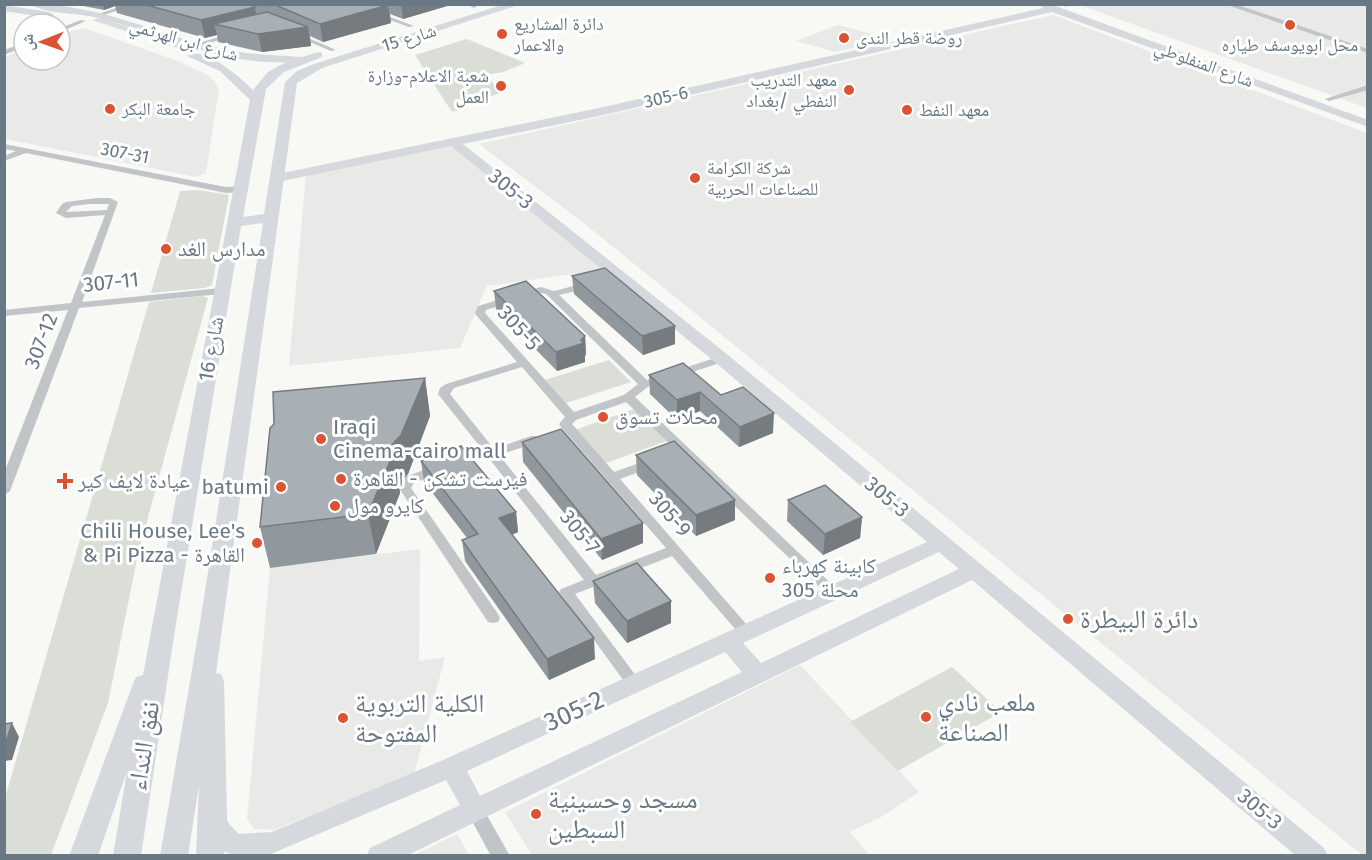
<svg xmlns="http://www.w3.org/2000/svg" width="1372" height="860" font-family="'Fira Sans','Noto Naskh Arabic',sans-serif">
<style>
.built{fill:#e9e9e8}
.green{fill:#daded6}
.lines{fill:none;stroke-linecap:round;stroke-linejoin:round}
.street{fill:#c1c5c8;fill-rule:evenodd}
.secondary{fill:#d5d9dd;fill-rule:evenodd}
.primary{fill:#d5d9dd;fill-rule:evenodd}
.wall{fill:#90979d}
.shaded-wall{fill:#767b7f}
.building{fill:#a8b0b6;stroke:#767b7f;stroke-width:1.5}
.poi-dot{fill:#db5332;stroke:#fff;stroke-width:2}
.labels{text-anchor:middle;dominant-baseline:central;stroke-width:6;stroke-linejoin:round;paint-order:stroke}
.far-poi-label{font-size:18px;fill:#687985;stroke:#fff;text-anchor:start}
.far-street-label{font-size:18px;fill:#687985;stroke:#fff}
.street-label{font-size:21px;fill:#687985;stroke:#fff}
.poi-label{font-size:21px;fill:#687985;stroke:#fff;text-anchor:start}
.near-poi-label{font-size:26px;fill:#687985;stroke:#fff;text-anchor:start}
.near-street-label{font-size:26px;fill:#687985;stroke:#fff}
</style>
<rect width="100%" height="100%" fill="#f8f8f5"/>
<g class="built">
<polygon points="1080,5 1367,5 1367,108 1110,16"/>
<polygon points="1053,15 1367,133 1367,855 1362,855 585,224 479,144"/>
<polygon points="837,25 842,26 889,39 836,52 796,41"/>
<polygon points="84,28 175,60 210,76 219,89 206,173 196,177 5,139 5,57 24,49 24,60 60,60 60,34"/>
<polygon points="455,143 609,269 487,286 460,348 289,366 306,174"/>
<polygon points="420,549 419,661 445,657 414,774 274,830 254,829 247,819 270,568"/>
<polygon points="800,665 919,792 883,816 850,832 870,856 532,855 505,812"/>
<polygon points="457,834 469,855 414,855"/>
</g>
<g class="green">
<polygon points="101,18 194,48 195,50 183,50 92,20"/>
<polygon points="467,39 525,63 503,72 487,75 500,93 452,112 415,55"/>
<polygon points="198,190 229,195 212,285 205,288 151,293 180,191"/>
<polygon points="203,296 208,298 138,554 108,703 51,855 5,855 5,798 149,302"/>
<polygon points="609,360 631,382 566,403 545,380"/>
<polygon points="634,409 667,441 606,463 575,430"/>
<polygon points="952,667 1001,712 898,771 850,722"/>
</g>
<g class="lines">
<g class="street">
<polygon points="127,4 138,4 101,16 96,15"/>
<polygon points="346,4 356,4 414,26 409,27"/>
<polygon points="466,4 476,4 477,6 474,8"/>
<polygon points="1070,4 1066,7 1063,5 1063,4"/>
<polygon points="1224,4 1235,4 1368,49 1368,53"/>
<polygon points="81,20 86,21 60,32 60,28"/>
<polygon points="232,33 234,34 234,36 195,47 192,45"/>
<polygon points="293,33 297,33 336,50 331,51 293,35"/>
<polygon points="24,43 24,47 4,55 4,50"/>
<polygon points="1368,85 1368,90 1329,101 1325,99"/>
<polygon points="4,144 226,187 240,186 244,189 240,192 226,193 26,153 4,161 4,156 16,151 4,149"/>
<path d="M97,198H110L118,202L82,302L221,288L226,291L221,294L79,308L10,491L4,495V473L68,310L4,316V310L71,303L105,215L66,218L56,213L62,204L66,202ZM90,204H109L107,210L66,212L72,206Z"/>
<path d="M589,282L594,285L593,287L559,295L647,380L718,357H726L728,359L726,361L649,386L635,397L841,593L839,596H829L626,402L576,420L572,424L614,472L648,460H656L658,463L656,466L620,479L754,633L752,637L747,638L742,637L672,556L575,594L639,680L642,684L639,688L634,690L629,688L559,592L561,589L584,580L488,457L486,455L455,467L449,463L451,460L481,448L438,394L440,388L446,384L517,362L476,315L475,313L478,306L541,287L554,291ZM541,293L546,294L638,384L624,395L574,412L485,313L486,310ZM522,367L565,417L559,424L561,427L666,548L596,575L499,455L539,442L541,439L539,436H531L494,449L450,394L454,388Z"/>
<polygon points="438,465 444,469 442,472 414,483 411,488 498,614 500,618 498,622 493,623 488,622 399,488 405,477"/>
<polygon points="475,803 481,805 510,856 491,856 466,810 469,805"/>
</g>
<path class="secondary" d="M1038,4H1050L1368,120V127L1052,12L599,116L463,144L728,355L1324,848L1328,856H1296L972,580L406,856H366L370,848L460,805L446,780L266,856H235L221,850L209,837L201,819L205,811L214,808L223,811L229,824L239,834L272,832L443,760L927,542L716,363L451,146L278,182L273,181V175L599,108L1043,8ZM939,552L959,569L761,663L743,643ZM725,652L742,672L480,796L467,771Z"/>
<g class="primary">
<path d="M30,4C101,4 155,34 223,49C248,55 275,55 300,57C307,57 314,51 322,53V57L284,72L266,89L243,217L264,214L285,82L297,71L314,64L505,4H522L322,68L297,83L216,673L221,674L224,681L227,817L224,856H196L199,785L188,856H160L199,629L263,223L241,226L174,636L141,856H113L127,771L98,856H69L133,684L136,677L143,675L250,100L220,71L187,56C203,44 242,79 253,90L268,72L286,62C219,65 161,33 98,18C80,13 44,14 30,4Z"/>
<polygon points="4,5 49,12 54,15 49,18 4,11"/>
</g>
</g>
<g class="wall">
<polygon points="73,4 454,4 403,19 390,14 391,23 323,42 310,36 311,46 262,52 218,42 217,35 205,38 117,13 115,6 104,10"/>
<polygon points="572,276 675,344 643,355 574,294"/>
<polygon points="494,291 585,336 586,354 585,356 585,362 557,371 496,309"/>
<polygon points="649,375 721,395 773,433 739,447 700,411 677,420 650,394"/>
<polygon points="425,378 430,416 408,474 399,484 400,493 376,554 270,568 260,527"/>
<polygon points="522,442 643,543 602,560 523,462"/>
<polygon points="636,455 735,500 735,520 696,536 637,475"/>
<polygon points="421,461 516,512 518,532 512,535 595,659 549,680 465,561 462,540 467,538 424,482"/>
<polygon points="788,500 862,517 860,538 823,555 787,521"/>
<polygon points="593,581 671,601 671,623 627,643 595,603"/>
</g>
<g class="shaded-wall">
<polygon points="103,4 114,4 115,6 104,10"/>
<polygon points="401,4 454,4 403,19"/>
<polygon points="388,5 391,23 323,42 320,24"/>
<polygon points="255,7 258,24 214,24 217,35 205,38 201,20"/>
<polygon points="308,27 311,46 262,52 258,34"/>
<polygon points="675,326 675,344 643,355 642,336"/>
<polygon points="585,336 586,354 585,356 585,362 557,371 556,352"/>
<polygon points="425,378 430,416 408,474 399,484 400,493 376,554 368,514 390,447"/>
<polygon points="700,392 700,411 677,420 677,400"/>
<polygon points="774,413 773,433 739,447 740,427"/>
<polygon points="735,500 735,520 696,536 696,515"/>
<polygon points="516,512 518,532 501,539 499,518"/>
<polygon points="862,517 860,538 823,555 825,534"/>
<polygon points="643,523 643,543 602,560 601,539"/>
<polygon points="671,601 671,623 627,643 627,621"/>
<polygon points="594,638 595,659 549,680 547,659"/>
<polygon points="12,723 19,737 12,760 4,761 4,745"/>
</g>
<g class="building">
<polygon points="143,4 250,4 255,7 201,20"/>
<polygon points="273,4 387,4 388,5 320,24"/>
<polygon points="267,12 308,27 258,34 214,24"/>
<polygon points="605,268 675,326 642,336 572,276"/>
<polygon points="526,281 585,336 581,340 584,343 556,352 494,291"/>
<polygon points="683,363 721,395 743,387 774,413 740,427 700,392 677,400 649,375"/>
<polygon points="425,378 401,435 390,447 393,454 368,514 260,527 270,428 274,424 273,392"/>
<polygon points="561,429 643,523 601,539 522,442"/>
<polygon points="674,441 735,500 696,515 636,455"/>
<polygon points="461,446 516,512 499,518 594,638 547,659 462,540 478,534 421,461"/>
<polygon points="825,485 862,517 825,534 788,500"/>
<polygon points="637,563 671,601 627,621 593,581"/>
<polygon points="12,723 5,745 4,745 4,724"/>
</g>
<g class="poi-dot">
<circle cx="1290" cy="25" r="6"/>
<circle cx="502" cy="34" r="6"/>
<circle cx="844" cy="38" r="6"/>
<circle cx="501" cy="86" r="6"/>
<circle cx="849" cy="90" r="6"/>
<circle cx="110" cy="109" r="6"/>
<circle cx="907" cy="110" r="6"/>
<circle cx="695" cy="178" r="6"/>
<circle cx="166" cy="249" r="6"/>
<circle cx="603" cy="417" r="6"/>
<circle cx="321" cy="439" r="6"/>
<circle cx="341" cy="479" r="6"/>
<path d="M62 472h6v6h6v6h-6v6h-6v-6h-6v-6h6z"/>
<circle cx="281" cy="487" r="6"/>
<circle cx="335" cy="506" r="6"/>
<circle cx="257" cy="543" r="6"/>
<circle cx="770" cy="578" r="6"/>
<circle cx="1068" cy="619" r="6"/>
<circle cx="926" cy="717" r="6"/>
<circle cx="343" cy="718" r="6"/>
<circle cx="536" cy="814" r="6"/>
</g>
<g class="labels">
<g class="far-poi-label">
<text x="514" y="24">دائرة المشاريع<tspan x="514" dy="21">والاعمار</tspan></text>
<text x="856" y="38">روضة قطر الندى</text>
<text x="1290" y="45" text-anchor="middle">محل ابويوسف طياره</text>
<text x="489" y="76" text-anchor="end">شعبة الاعلام-وزارة<tspan x="489" dy="21">العمل</tspan></text>
<text x="837" y="80" text-anchor="end">معهد التدريب<tspan x="837" dy="21">النفطي /بغداد</tspan></text>
<text x="122" y="109">جامعة البكر</text>
<text x="919" y="110">معهد النفط</text>
<text x="707" y="168">شركة الكرامة<tspan x="707" dy="21">للصناعات الحربية</tspan></text>
</g>
<g class="far-street-label">
<text transform="translate(409 38) rotate(-17)">شارع 15</text>
<text transform="translate(184 40) rotate(16)">شارع ابن الهرثمي</text>
<text transform="translate(1204 64) rotate(20)">شارع المنفلوطي</text>
<text transform="translate(666 97) rotate(-13)">305-6</text>
<text transform="translate(125 153) rotate(11)">307-31</text>
</g>
<g class="street-label">
<text transform="translate(511 189) rotate(39)">305-3</text>
<text transform="translate(111 282) rotate(-6)">307-11</text>
<text transform="translate(519 328) rotate(48)">305-5</text>
<text transform="translate(41 341) rotate(-69)">307-12</text>
<text transform="translate(211 349) rotate(-80)">شارع 16</text>
<text transform="translate(887 497) rotate(40)">305-3</text>
<text transform="translate(670 514) rotate(49)">305-9</text>
<text transform="translate(580 532) rotate(51)">305-7</text>
<text transform="translate(1260 809) rotate(40)">305-3</text>
</g>
<g class="poi-label">
<text x="178" y="249">مدارس الغد</text>
<text x="615" y="417">محلات تسوق</text>
<text x="333" y="427">Iraqi<tspan x="333" dy="24">Cinema-cairo mall</tspan></text>
<text x="353" y="479">فيرست تشكن - القاهرة</text>
<text x="78" y="481">عيادة لايف كير</text>
<text x="269" y="487" text-anchor="end">batumi</text>
<text x="347" y="506">كايرو مول</text>
<text x="245" y="531" text-anchor="end">Chili House, Lee's<tspan x="245" dy="24">&amp; Pi Pizza - القاهرة</tspan></text>
<text x="782" y="566">كابينة كهرباء<tspan x="782" dy="24">محلة 305</tspan></text>
</g>
<g class="near-poi-label">
<text x="1080" y="619">دائرة البيطرة</text>
<text x="938" y="702">ملعب نادي<tspan x="938" dy="30">الصناعة</tspan></text>
<text x="355" y="703">الكلية التربوية<tspan x="355" dy="30">المفتوحة</tspan></text>
<text x="548" y="799">مسجد وحسينية<tspan x="548" dy="30">السبطين</tspan></text>
</g>
<g class="near-street-label">
<text transform="translate(574 711) rotate(-25)">305-2</text>
<text transform="translate(144 746) rotate(-81)">نفق النداء</text>
</g>
</g>
<rect width="1372" height="860" fill="none" stroke="#687985" stroke-width="12"/>
<g transform="translate(42 42) rotate(269)"><circle r="28" fill="#ffffff" stroke="#c3c9ce" stroke-width="1.5"/>
<path d="M0-4.5L10 22L0 15L-10 22Z" fill="#db5332"/>
<text y="-9" font-size="16" font-weight="bold" text-anchor="middle" fill="#687985">ش</text>
</g>
</svg>
